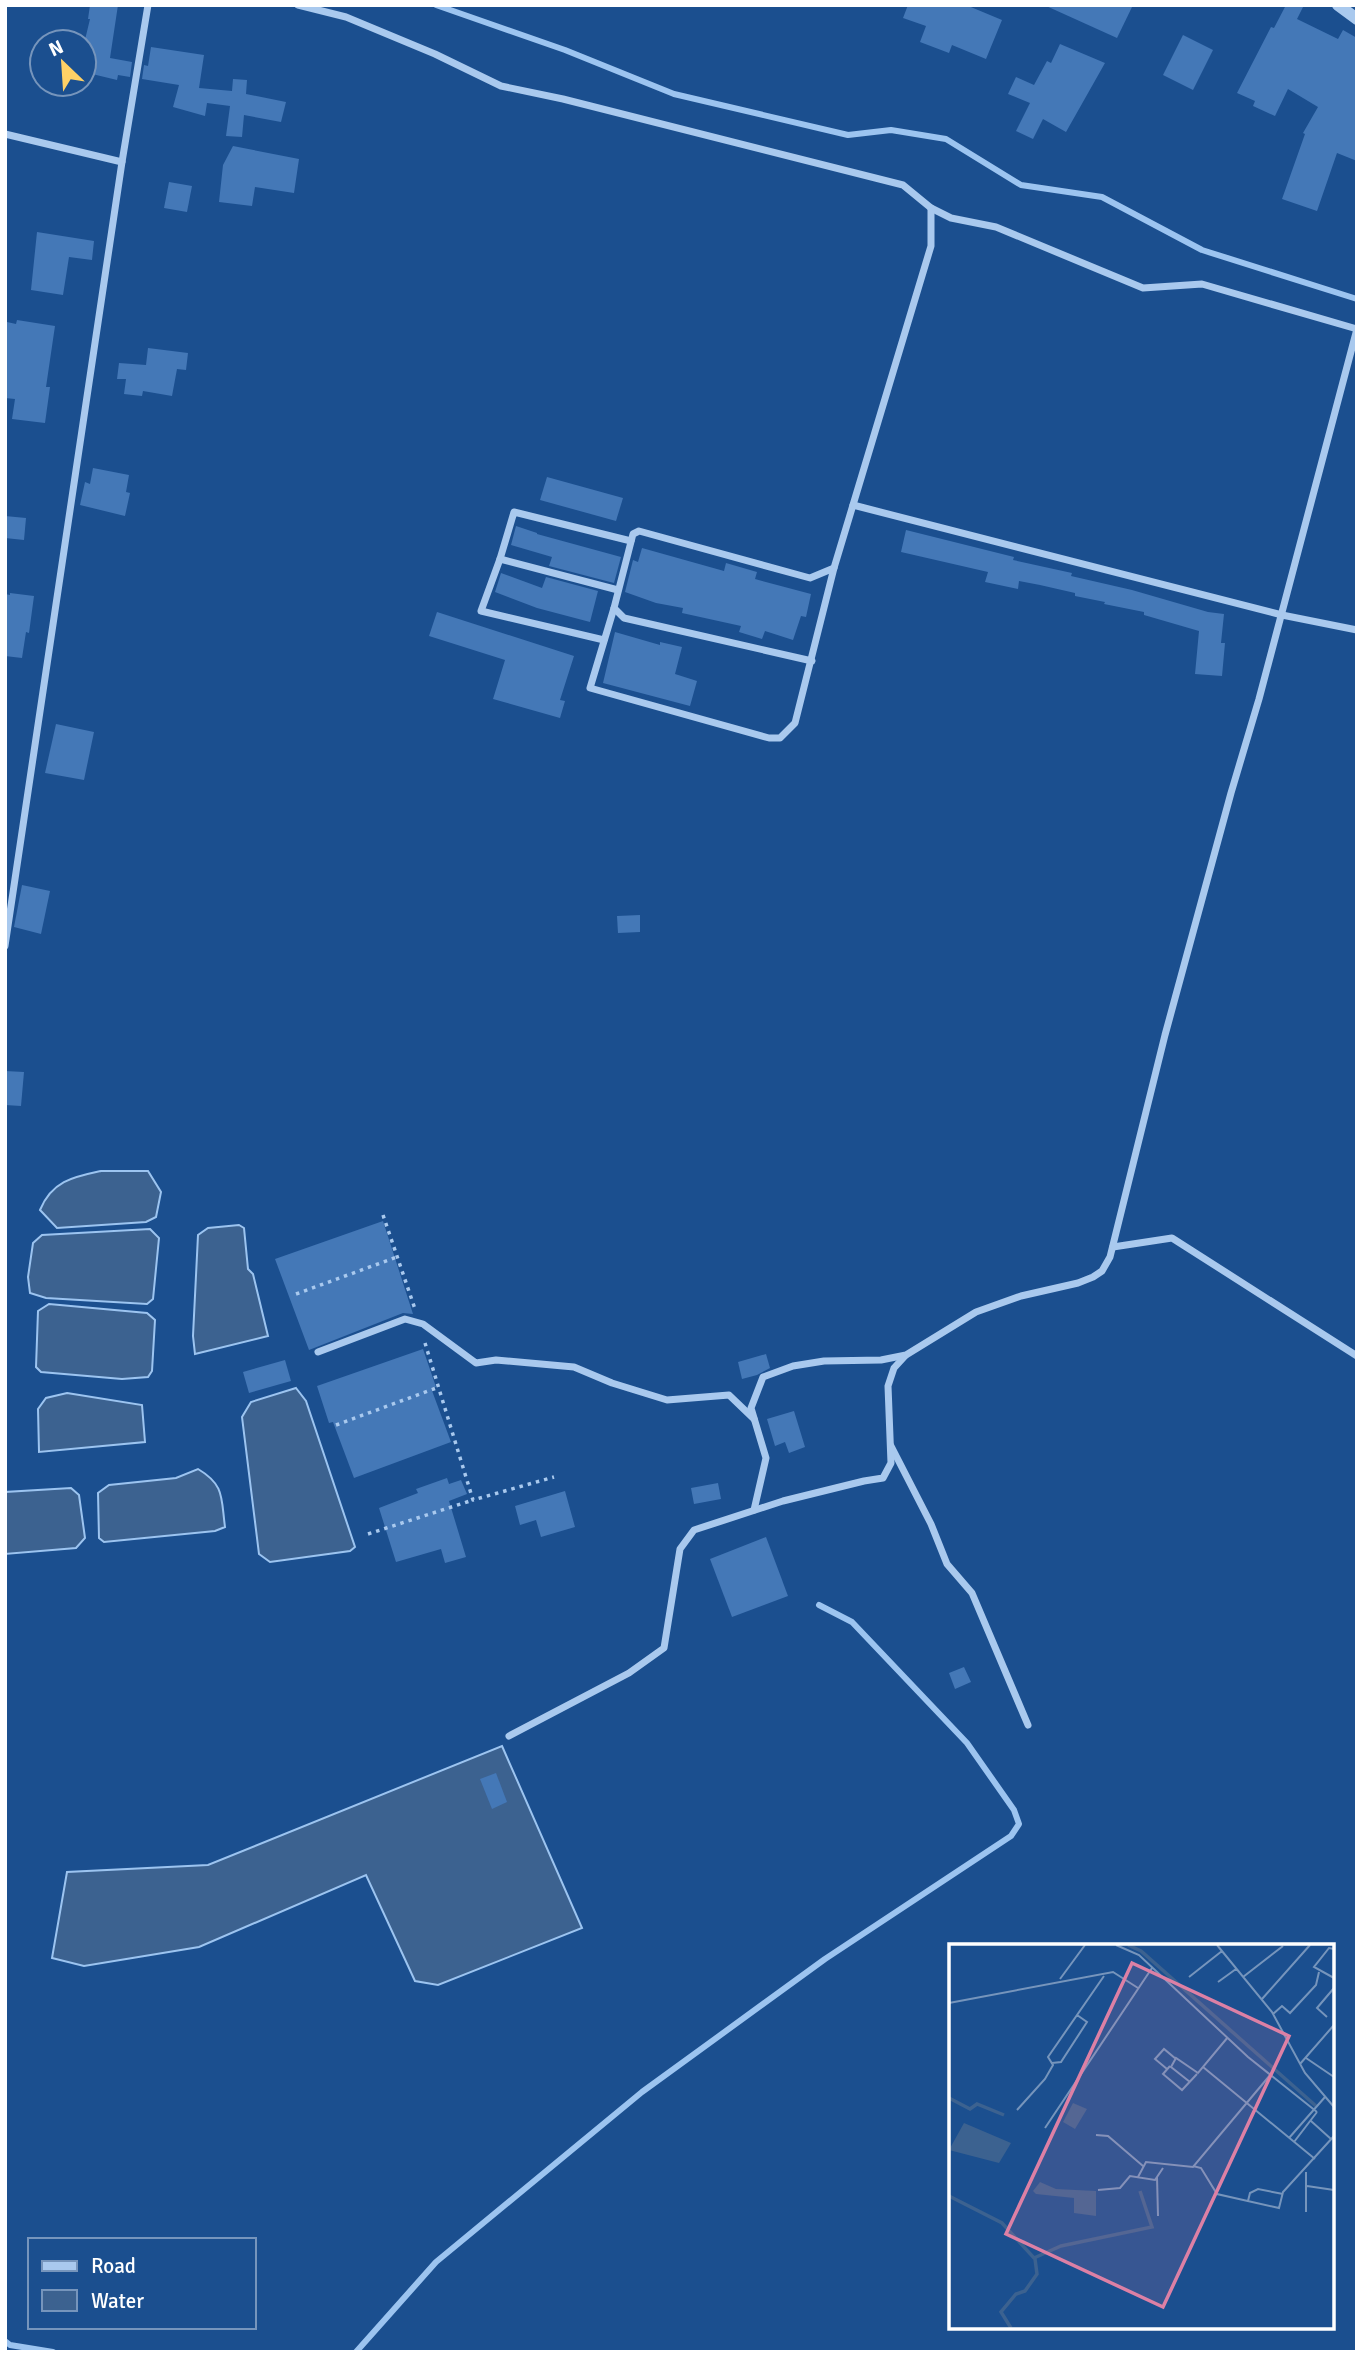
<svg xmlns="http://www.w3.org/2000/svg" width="1362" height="2357" font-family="Signika,sans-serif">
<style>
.water{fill:#3c6290;stroke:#9cc4f0;stroke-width:2}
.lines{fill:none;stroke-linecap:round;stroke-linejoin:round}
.stream{stroke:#9cc4f0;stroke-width:6}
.building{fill:#4478b7}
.path{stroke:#a9c9ee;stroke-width:3.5;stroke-dasharray:3.5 5;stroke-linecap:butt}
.minor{stroke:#a9c9ee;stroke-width:7}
.tertiary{stroke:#a9c9ee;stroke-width:12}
.inset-river{fill:none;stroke:#3c6290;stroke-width:3.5}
.inset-road{fill:none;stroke:#7695bc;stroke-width:2}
.view{fill:#dd80a5;fill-opacity:0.15;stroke:#dd80a5;stroke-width:3.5}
.inset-edge{fill:none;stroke:#fff;stroke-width:3.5}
</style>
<rect width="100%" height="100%" fill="#1b4f8f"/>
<g class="water">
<path d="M101,1171H148L161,1192L156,1217L146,1222L57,1228L40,1210C52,1181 73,1177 101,1171Z"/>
<polygon points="239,1225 244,1228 248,1269 253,1274 268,1336 195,1354 193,1336 198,1235 208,1228"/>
<polygon points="150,1229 159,1238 153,1299 147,1304 46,1298 30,1293 28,1277 33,1243 42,1235"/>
<polygon points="49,1304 147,1313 155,1320 152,1371 148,1377 122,1379 41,1372 36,1367 38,1311"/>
<polygon points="296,1388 306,1401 355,1547 350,1551 270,1562 259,1554 242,1417 251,1402"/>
<polygon points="67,1393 142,1405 145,1442 39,1452 38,1409 46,1398"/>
<path d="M198,1469C225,1485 221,1498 225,1527L215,1531L104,1542L99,1538L98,1493L109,1485L176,1478Z"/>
<polygon points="71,1488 79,1495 85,1538 76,1548 5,1554 5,1492"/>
<polygon points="502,1746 582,1928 438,1985 415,1981 366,1875 199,1947 84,1966 52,1958 67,1872 208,1865"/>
</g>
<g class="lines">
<g class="stream">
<polyline points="436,5 565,50 674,94 848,135 891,130 946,139 1021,185 1102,197 1202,250 1357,299"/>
<polyline points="5,2341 10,2345 53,2352"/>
<polyline points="356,2352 436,2262 642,2092 825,1959 1011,1836 1019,1824 1014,1810 967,1743 852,1622 819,1605"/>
</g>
</g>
<g class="building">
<polygon points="90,5 118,5 110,58 132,62 130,77 118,75 117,80 88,73 91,59 84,57 84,44 90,19 88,19"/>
<polygon points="908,5 966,5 1002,20 986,59 952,45 949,53 920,42 926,26 903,18"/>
<polygon points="1044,5 1133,5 1117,38"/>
<polygon points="1286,5 1304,5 1297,19 1338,39 1343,30 1357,38 1357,161 1337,153 1317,211 1282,199 1305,134 1303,133 1318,107 1288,89 1275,116 1253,106 1255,101 1237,93 1271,27 1274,28"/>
<polygon points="1183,35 1213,50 1193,90 1163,75"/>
<polygon points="1060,44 1105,63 1066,132 1043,119 1033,139 1016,131 1030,103 1008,94 1016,77 1034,85 1047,61 1051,63"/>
<polygon points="151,47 204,55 199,88 232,91 233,79 247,80 246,94 286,102 281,122 244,115 242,137 226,136 230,106 207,103 205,116 173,107 179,85 142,79 144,65 148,66"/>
<polygon points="233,146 299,159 294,193 255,187 252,206 219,202 223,165"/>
<polygon points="169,182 192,186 187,212 164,208"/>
<polygon points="37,232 94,241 92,260 69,257 63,295 31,290"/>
<polygon points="17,320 55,326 46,387 50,387 45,423 12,419 15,399 5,398 5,332 7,322 16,324"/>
<polygon points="148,348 188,353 186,370 177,369 172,396 143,391 142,396 124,394 126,379 117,379 119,363 146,365"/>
<polygon points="93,468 129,475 126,492 130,493 125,516 80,505 85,482 90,484"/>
<polygon points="547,477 623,498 616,521 540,500"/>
<polygon points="5,516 26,518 24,540 5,538"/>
<polygon points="516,526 537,533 537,534 621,557 614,583 549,566 552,557 511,545"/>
<polygon points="906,530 1014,557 1013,560 1072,573 1071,576 1132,590 1208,612 1224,614 1221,643 1225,643 1222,676 1195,674 1199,631 1144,615 1144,612 1104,604 1105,602 1075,596 1075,593 1040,585 1019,581 1018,589 985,582 988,572 901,552"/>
<polygon points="642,548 724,571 726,563 757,572 755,579 811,594 806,617 801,616 793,640 765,631 762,639 739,632 741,626 682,613 683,608 656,603 625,592 633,560 638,562"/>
<polygon points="501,573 542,588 546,577 598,591 590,622 537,608 495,592"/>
<polygon points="10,593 34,596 29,633 26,632 22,658 5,656 5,594 10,595"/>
<polygon points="437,612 574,656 560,700 565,701 560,718 493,699 505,660 429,636"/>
<polygon points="615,632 660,645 660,642 682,647 675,674 697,681 690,706 603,683"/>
<polygon points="56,724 94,732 84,780 45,773"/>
<polygon points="22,885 50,891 41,934 14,927"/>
<polygon points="640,915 640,932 618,933 617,916"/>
<polygon points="5,1071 24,1072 21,1106 5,1105"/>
<polygon points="383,1221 413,1314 403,1313 309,1350 275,1259"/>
<polygon points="423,1349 436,1387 431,1388 451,1442 354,1478 333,1422 329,1423 317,1386"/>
<polygon points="766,1354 770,1368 757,1375 742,1379 738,1362"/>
<polygon points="285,1360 291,1381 249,1393 243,1372"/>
<polygon points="794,1411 805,1447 789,1453 785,1442 775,1446 767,1419"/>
<polygon points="447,1478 449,1484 461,1480 467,1494 449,1501 466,1557 445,1563 441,1549 396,1562 379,1508 418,1493 416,1489"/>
<polygon points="718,1483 721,1499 694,1504 691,1488"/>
<polygon points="565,1491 575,1527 541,1537 536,1520 520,1525 515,1506"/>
<polygon points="766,1537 788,1596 732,1617 710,1559"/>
<polygon points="964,1667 971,1682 955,1689 949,1673"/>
<polygon points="496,1773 507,1802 492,1809 480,1779"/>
</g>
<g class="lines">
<g class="path">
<polyline points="383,1215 415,1309"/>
<polyline points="296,1294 397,1257"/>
<polyline points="425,1343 473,1500 554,1477"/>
<polyline points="336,1425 439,1387"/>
<polyline points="368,1534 473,1500"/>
</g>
<g class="minor">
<polyline points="298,5 346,17 435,54 501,86 563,99 903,185 931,208 951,218 996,227 1143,288 1202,284 1357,329"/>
<polyline points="5,134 122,162"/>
<polyline points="853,505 1282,615 1357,630"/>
<polyline points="500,559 618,590"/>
<polyline points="614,608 590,688 769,738 780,738 795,723 834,568"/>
<polyline points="604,640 481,611 500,559 514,512 631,541"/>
<polyline points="812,661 624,618 614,608 633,534 639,531 810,578 834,568 931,246 931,208"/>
<polyline points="5,946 122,162 148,5"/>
<polyline points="1113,1247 1172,1238 1357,1356"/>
<polyline points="318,1352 405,1319 423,1324 476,1363 496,1360 574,1367 612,1383 667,1400 729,1395 754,1419"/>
<polyline points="891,1446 931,1524 947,1564 972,1593 1028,1725"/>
<polyline points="754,1510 766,1458 751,1408 763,1377 793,1366 824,1361 881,1360 906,1355 976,1312 1021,1296 1078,1283 1093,1277 1102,1271 1110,1257 1165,1035 1231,793 1259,699 1357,329"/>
<polyline points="509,1736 629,1673 664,1648 680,1549 694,1530 783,1501 864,1481 883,1478 891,1463 888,1386 894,1368 905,1356"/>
</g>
<polyline class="tertiary" points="1338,5 1357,19"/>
</g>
<g transform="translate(949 1944)">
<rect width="385" height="385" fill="#1b4f8f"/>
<path d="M124,159L138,165L126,185L114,178ZM15,179L62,199L50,219L0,206ZM91,238L107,245L147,247V272L125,269V254L87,250L84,247Z" fill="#3c6290"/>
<path class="inset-river" d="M179,1L192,7L367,162M0,154L21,165L28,160L55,171M0,252L53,279L85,314L112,302L203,283L191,247M62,384L52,368L67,350L76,347L88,330L86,315"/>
<path class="inset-road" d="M167,1L190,11L299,113L368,168M268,1L323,68L356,129L385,163M385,5L380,4L365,23L385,34M240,33L273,7M294,33L334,2M111,35L136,1M269,38L287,25M313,55L361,1M0,59L164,28L189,44M324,70L333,62L341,69L367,41L370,28M378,73L368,64L385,44M357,114L385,133M103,119L112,118L138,78L128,71M351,120L385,81M221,122L214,130L233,146L248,130M254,123L366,215M218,125L206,115L215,105L227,115M241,138L222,123L227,114L249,129L279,93M68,166L96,135L104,121L99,113L155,32M362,177L382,195M96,184L203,24M147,191L159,192L194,222M340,194L376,153M345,198L368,168M244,222L252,224L268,250L330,264L334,248L385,192M357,228V268M189,233L197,218L244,223L322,130M208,233L209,272M358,242L385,246M149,246L171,244L181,232L206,236L214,224M299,257L301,249L309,245L334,250"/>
<path class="view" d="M183,19L340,92L214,363L57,290Z"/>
<rect width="385" height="385" class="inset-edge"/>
</g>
<rect width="1362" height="2357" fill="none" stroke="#ffffff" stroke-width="14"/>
<rect x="28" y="2238" width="228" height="91" fill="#1b4f8f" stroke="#7695bc" stroke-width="2"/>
<rect x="42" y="2261" width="35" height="10" fill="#a9c9ee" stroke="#7695bc" stroke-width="2"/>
<text x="91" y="2273" font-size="21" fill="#ffffff">Road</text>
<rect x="42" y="2290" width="35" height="21" fill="#3c6290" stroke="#7695bc" stroke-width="2"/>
<text x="91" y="2308" font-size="21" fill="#ffffff">Water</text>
<g transform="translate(63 63) rotate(335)"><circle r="33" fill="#1b4f8f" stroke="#7695bc" stroke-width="2"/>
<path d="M0-5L12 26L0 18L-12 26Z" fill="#ffd166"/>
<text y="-10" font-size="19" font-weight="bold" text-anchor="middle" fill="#ffffff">N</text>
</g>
</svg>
